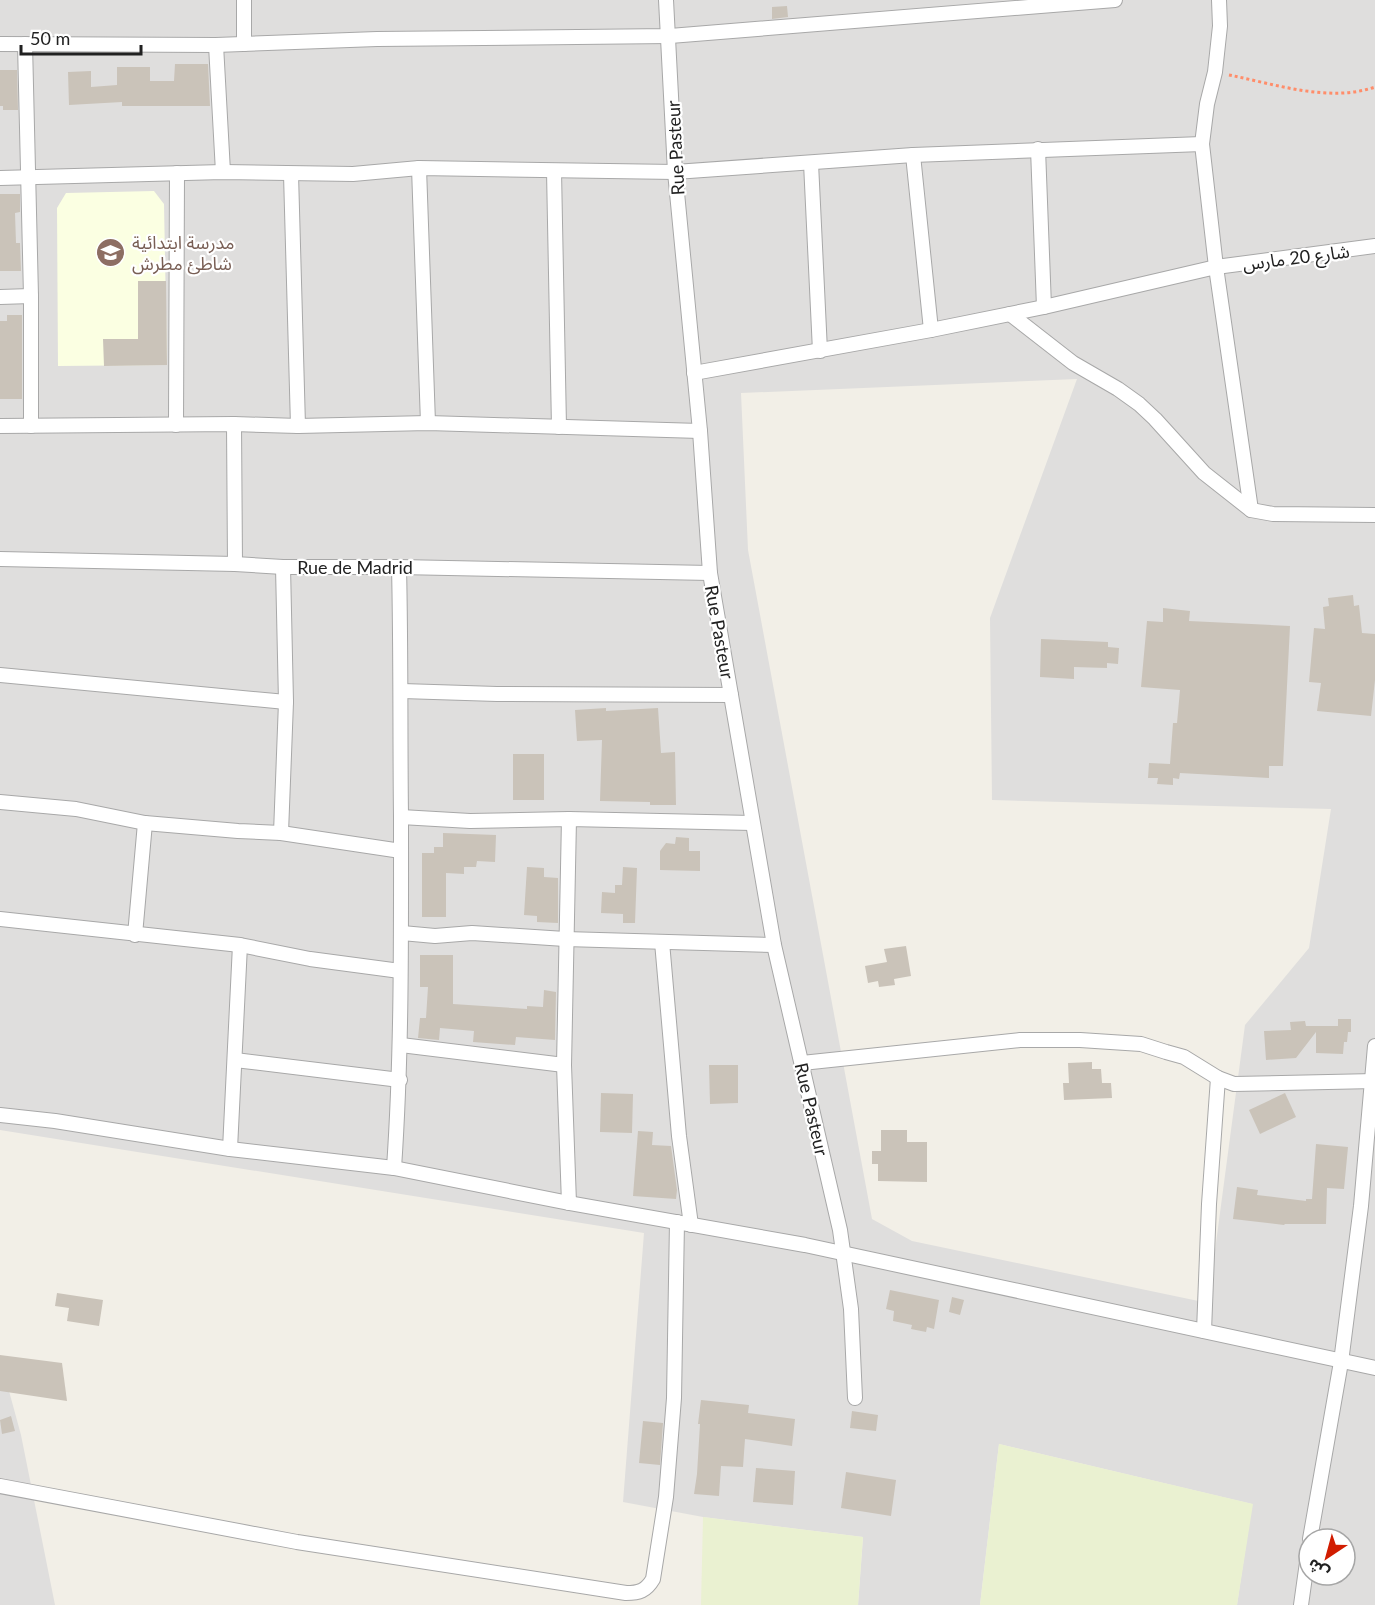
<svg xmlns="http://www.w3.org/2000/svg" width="1375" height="1605" font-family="Lato,'Noto Sans Arabic',sans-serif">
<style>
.residential{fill:#dfdedd;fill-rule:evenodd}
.education{fill:#fbffe2}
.farmland{fill:#eaf1d1}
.building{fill:#cac3b9}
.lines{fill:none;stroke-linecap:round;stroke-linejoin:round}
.minor-casing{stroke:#a8a8a8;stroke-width:16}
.path{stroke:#ff8d6a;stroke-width:3;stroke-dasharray:3 3;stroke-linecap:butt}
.minor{stroke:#fff;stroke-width:14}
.labels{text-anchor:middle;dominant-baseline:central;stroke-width:4.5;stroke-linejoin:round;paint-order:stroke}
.street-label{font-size:18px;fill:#212121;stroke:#fff}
.education-label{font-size:18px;fill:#785e54;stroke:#fff;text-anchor:start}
</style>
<rect width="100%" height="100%" fill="#f2efe7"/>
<g class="residential">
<path d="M0,0H1375V1605H1237L1252,1504L999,1444L980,1605H858L863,1537L703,1517L623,1502L644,1233L0,1130ZM1077,379L990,618L992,800L1331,809L1309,948L1245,1025L1208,1303L912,1241L872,1219L748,550L741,393ZM1309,1539H1345V1575H1309Z"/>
<polygon points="0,1358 21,1435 55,1605 0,1605"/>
</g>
<polygon class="education" points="154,191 164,204 167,365 58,366 57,208 66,193"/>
<g class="farmland">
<polygon points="999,1444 1253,1504 1237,1605 980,1605"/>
<polygon points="703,1517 863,1537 858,1605 701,1605"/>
</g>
<g class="building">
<polygon points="787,6 788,17 772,19 772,7"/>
<polygon points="175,64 208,64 210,106 122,106 122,102 69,105 68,72 91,71 91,87 117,85 117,67 150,67 150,81 174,81"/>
<polygon points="0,70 17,70 18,110 3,110 3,106 0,106"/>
<polygon points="0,194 20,194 20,212 15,213 16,243 20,243 21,271 0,271"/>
<polygon points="138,281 166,281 167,365 104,366 103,339 138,339"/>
<polygon points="7,315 22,315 22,399 0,399 0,321 7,321"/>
<polygon points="1353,595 1354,606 1359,605 1362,633 1375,634 1375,680 1371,716 1317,711 1321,683 1309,682 1314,628 1325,629 1323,607 1329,606 1328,598"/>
<polygon points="1163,608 1190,611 1189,621 1290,626 1283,766 1269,766 1269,778 1180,773 1179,779 1173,778 1173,785 1157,784 1158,778 1148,778 1149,763 1170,764 1173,723 1177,723 1180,690 1141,687 1147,621 1163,622"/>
<polygon points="1041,639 1108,642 1108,647 1119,648 1118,664 1107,663 1107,668 1074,667 1074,679 1040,677"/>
<polygon points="606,708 606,711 658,708 661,753 675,752 676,805 650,805 650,802 600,801 602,740 577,741 575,710"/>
<rect x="513" y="754" width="31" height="46"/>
<polygon points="443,833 496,835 495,862 477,861 476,867 464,867 464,874 446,873 446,917 422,917 422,853 434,853 434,847 443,847"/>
<polygon points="676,837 689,838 689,851 700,851 700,871 660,870 660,851 666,843 675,844"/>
<polygon points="527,867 544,868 544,877 558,878 558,923 537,922 537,916 524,915"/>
<polygon points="623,867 637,868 635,923 623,923 623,914 601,913 602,892 615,893 615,885 622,885"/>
<polygon points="906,946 911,976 894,979 895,985 879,987 878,981 868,983 865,966 887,962 884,949"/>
<polygon points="420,955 453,955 453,1004 527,1009 527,1006 543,1007 544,990 556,992 555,1040 516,1037 515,1045 473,1042 474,1031 440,1028 439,1040 418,1038 420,1018 426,1018 428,987 420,987"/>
<polygon points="1338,1019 1351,1019 1351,1032 1348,1032 1347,1042 1344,1042 1343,1054 1316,1053 1316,1032 1296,1058 1266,1060 1264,1031 1291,1030 1290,1022 1305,1021 1306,1026 1338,1026"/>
<polygon points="1092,1062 1092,1069 1101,1069 1102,1083 1111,1083 1112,1098 1064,1100 1063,1083 1069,1083 1068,1063"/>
<polygon points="709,1065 738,1065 738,1103 710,1104"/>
<polygon points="601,1093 633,1094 632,1133 600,1132"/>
<polygon points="1285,1093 1296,1117 1260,1134 1249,1110"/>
<polygon points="881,1130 907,1130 907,1142 927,1142 927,1182 878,1181 878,1164 872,1164 872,1151 881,1151"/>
<polygon points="638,1131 653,1132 652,1145 671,1146 677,1190 676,1199 633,1196"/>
<polygon points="1316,1144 1348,1147 1344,1189 1327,1188 1326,1224 1285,1224 1284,1225 1233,1219 1237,1187 1258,1190 1257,1195 1306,1201 1306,1199 1312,1199"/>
<polygon points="890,1290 939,1300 934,1329 927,1327 926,1332 911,1329 912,1325 893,1321 894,1311 886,1309"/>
<polygon points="57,1293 103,1300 99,1326 67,1321 69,1308 55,1306"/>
<polygon points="952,1297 964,1300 960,1315 949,1312"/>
<polygon points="0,1355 62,1363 67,1401 0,1391"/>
<polygon points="701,1400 749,1405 748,1413 795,1419 792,1446 745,1439 743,1467 721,1466 719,1496 694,1494 697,1474 700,1424 698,1424"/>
<polygon points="852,1411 878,1415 876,1431 850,1428"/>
<polygon points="11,1416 15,1431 2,1434 0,1420"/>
<polygon points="643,1421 663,1423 660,1465 639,1463"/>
<polygon points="756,1468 795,1471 793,1505 753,1502"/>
<polygon points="846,1472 896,1480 891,1516 841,1508"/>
</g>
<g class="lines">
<defs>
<g id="minor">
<polyline points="666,0 675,172 700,431 710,573 774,945 840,1230 851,1309 855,1398"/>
<polyline points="1219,0 1220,26 1215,72 1207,104 1202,144 1216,267 1251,510"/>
<polyline points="0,44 216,45 377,39 670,36 1115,0"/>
<polyline points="25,44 31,296 31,426"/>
<polyline points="244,44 244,0"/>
<polyline points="216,45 223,172"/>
<polyline points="1038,149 1044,307"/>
<polyline points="913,155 931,330"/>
<polyline points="811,163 820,351"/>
<polyline points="419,168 428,423"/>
<polyline points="554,171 559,427"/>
<polyline points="291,174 298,426"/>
<polyline points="0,178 223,172 353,174 419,168 675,172 913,155 1202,144"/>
<polyline points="0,297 31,296"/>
<polyline points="1010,314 1073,363 1118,389 1139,404 1155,419 1204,473 1251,510 1273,514 1375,515"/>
<polyline points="694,373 931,330 1044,307 1216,267 1375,246"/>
<polyline points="234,424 235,564"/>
<polyline points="176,425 177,173"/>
<polyline points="0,426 234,424 298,426 428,423 700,431"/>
<polyline points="0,559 235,564 283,567 399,567 710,573"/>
<polyline points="0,675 286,702"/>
<polyline points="402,691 497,694 731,695"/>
<polyline points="0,802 76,809 145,823 238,831 281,833 401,851"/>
<polyline points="401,817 470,821 569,819 752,823"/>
<polyline points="281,833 286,702 283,567"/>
<polyline points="0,919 240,945 310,959 400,971"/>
<polyline points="402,933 435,936 472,933 565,939 774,945"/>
<polyline points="135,935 145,823"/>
<polyline points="662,942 679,1136 691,1225"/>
<polyline points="401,1045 564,1065"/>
<polyline points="235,1060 400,1080"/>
<polyline points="802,1063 1020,1040 1080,1040 1141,1044 1166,1052 1184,1057 1218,1078 1234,1084 1375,1081"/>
<polyline points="0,1115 55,1121 230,1149 394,1168 569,1203 805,1245 1375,1368"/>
<polyline points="230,1149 240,945"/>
<path d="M394,1168C402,1051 401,934 401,817C400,734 401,650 399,567"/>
<polyline points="569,1203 564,1065 569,819"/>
<polyline points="1204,1331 1209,1204 1218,1078"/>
<path d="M0,1486L297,1542L626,1593C639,1593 646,1591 653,1579L666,1497L674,1398L677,1222"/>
<polyline points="1310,1539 1341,1362 1361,1206 1375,1046"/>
<polyline points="1301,1605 1309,1548"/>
</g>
</defs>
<use href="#minor" class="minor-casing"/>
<path class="path" d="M1229,75C1275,84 1329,103 1375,87"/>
<use href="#minor" class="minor"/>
</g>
<defs>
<symbol id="school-disc" viewBox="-11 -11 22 22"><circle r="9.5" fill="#8d6e63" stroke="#fff"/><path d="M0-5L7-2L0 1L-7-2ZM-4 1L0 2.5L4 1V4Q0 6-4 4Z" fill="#fff"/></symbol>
</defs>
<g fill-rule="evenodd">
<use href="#school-disc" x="94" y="236" width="33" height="33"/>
</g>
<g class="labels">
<g class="street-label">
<text transform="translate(675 148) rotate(-93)">Rue Pasteur</text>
<text transform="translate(1296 257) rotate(-7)">شارع 20 مارس</text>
<text x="355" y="567">Rue de Madrid</text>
<text transform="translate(720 632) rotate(80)">Rue Pasteur</text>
<text transform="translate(812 1109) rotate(77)">Rue Pasteur</text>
</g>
<g class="education-label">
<text x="132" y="242">مدرسة ابتدائية<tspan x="132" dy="21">شاطئ مطرش</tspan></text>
</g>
</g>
<g transform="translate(1327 1557) rotate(216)"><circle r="28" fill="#ffffff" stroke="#a6a6a6" stroke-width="1.5"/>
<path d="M0-4.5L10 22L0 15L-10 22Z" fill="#d11c00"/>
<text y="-9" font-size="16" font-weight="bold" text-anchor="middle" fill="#212121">ش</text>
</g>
<path d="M21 45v9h120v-9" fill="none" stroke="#212121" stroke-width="3"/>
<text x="30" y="45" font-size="18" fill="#212121" stroke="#ffffff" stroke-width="4.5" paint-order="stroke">50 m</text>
</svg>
